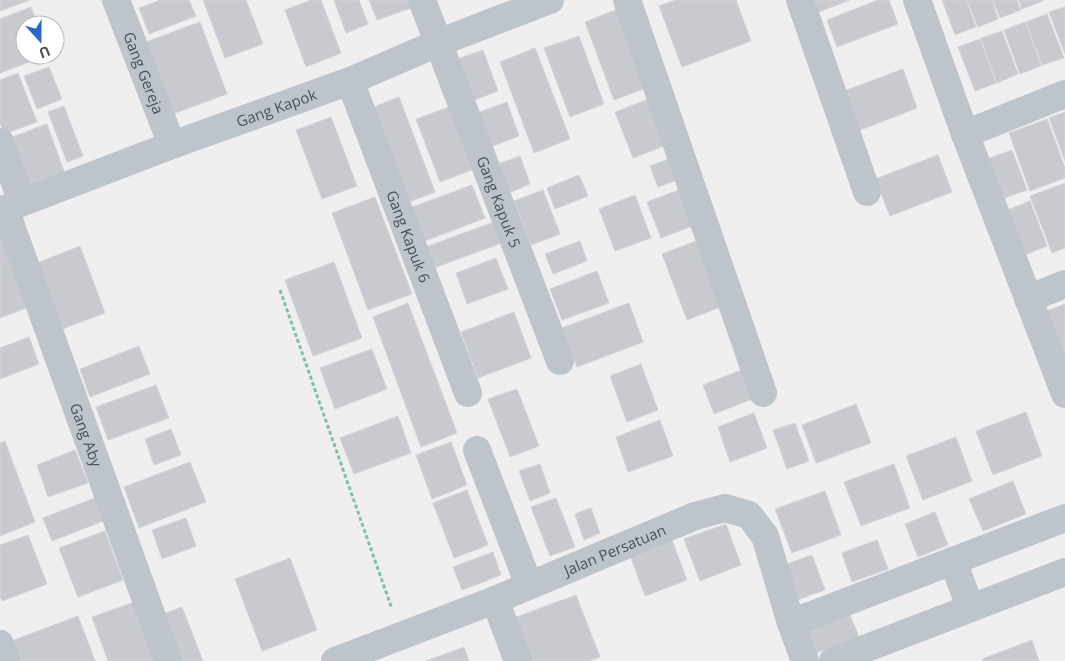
<svg xmlns="http://www.w3.org/2000/svg" width="1065" height="661" font-family="'Open Sans',sans-serif">
<style>
.building{fill:#c9cad0;stroke:#d3d4d9}
.lines{fill:none;stroke-linecap:round;stroke-linejoin:round}
.path{stroke:#7dc4a7;stroke-width:3;stroke-dasharray:4 2.5;stroke-linecap:butt}
.minor{stroke:#bec4cb;stroke-width:28}
.labels{text-anchor:middle;dominant-baseline:central;stroke-width:4.5;stroke-linejoin:round;paint-order:stroke}
.street-label{font-size:15px;fill:#485059;stroke:#fff}
</style>
<rect width="100%" height="100%" fill="#f0eeee"/>
<g class="building">
<polygon points="0,0 30,0 0,11"/>
<polygon points="161,0 189,0 196,16 149,34 139,8"/>
<polygon points="203,0 246,0 263,44 225,58"/>
<polygon points="311,0 321,0 341,53 306,67 285,10"/>
<polygon points="334,0 359,0 368,24 346,33"/>
<polygon points="369,0 409,0 411,8 377,20"/>
<polygon points="676,0 736,0 751,41 682,67 659,6"/>
<polygon points="815,0 850,0 819,12"/>
<polygon points="878,0 889,0 898,24 837,47 827,20"/>
<polygon points="942,0 966,0 976,27 955,35"/>
<polygon points="967,0 992,0 998,19 978,27"/>
<polygon points="993,0 1017,0 1021,10 1000,18"/>
<polygon points="1019,0 1043,0 1043,1 1022,9"/>
<polygon points="31,7 38,25 25,25 25,55 48,55 0,73 0,19"/>
<polygon points="1065,7 1065,54 1049,12"/>
<polygon points="620,8 649,87 614,100 585,22"/>
<polygon points="1047,14 1064,58 1042,65 1026,22"/>
<polygon points="200,22 227,94 170,115 143,43"/>
<polygon points="1025,22 1041,66 1020,74 1004,30"/>
<polygon points="1002,31 1018,74 997,83 981,38"/>
<polygon points="579,36 604,104 570,117 544,48"/>
<polygon points="980,39 996,83 975,91 958,47"/>
<polygon points="535,48 570,139 534,153 500,62"/>
<polygon points="483,50 498,91 470,102 455,60"/>
<polygon points="49,67 62,99 37,109 24,76"/>
<polygon points="903,69 917,108 858,131 844,91"/>
<polygon points="18,73 37,122 4,134 0,123 0,80"/>
<polygon points="399,97 435,192 401,205 366,110"/>
<polygon points="654,97 672,143 633,158 615,112"/>
<polygon points="507,102 519,136 490,147 477,113"/>
<polygon points="64,106 83,156 67,162 48,112"/>
<polygon points="449,107 472,170 440,182 416,119"/>
<polygon points="1065,112 1065,161 1049,118"/>
<polygon points="331,117 357,186 322,199 296,130"/>
<polygon points="1047,119 1065,168 1065,178 1030,191 1009,133"/>
<polygon points="47,124 65,174 26,189 7,139"/>
<polygon points="1012,150 1027,190 1002,199 987,159"/>
<polygon points="938,155 952,192 890,216 875,179"/>
<polygon points="520,156 530,184 509,193 498,164"/>
<polygon points="672,158 680,179 658,187 650,166"/>
<polygon points="579,175 588,196 555,209 547,188"/>
<polygon points="1065,183 1065,248 1052,253 1030,196"/>
<polygon points="472,185 485,218 420,243 407,209"/>
<polygon points="681,189 695,225 661,238 647,202"/>
<polygon points="543,190 560,234 531,245 514,201"/>
<polygon points="635,195 651,238 615,251 599,209"/>
<polygon points="375,197 412,294 368,310 332,213"/>
<polygon points="1030,201 1047,246 1022,256 1005,211"/>
<polygon points="494,222 502,243 431,269 423,248"/>
<polygon points="0,233 29,307 0,318"/>
<polygon points="699,240 723,306 687,320 662,254"/>
<polygon points="580,241 587,261 553,274 545,254"/>
<polygon points="80,246 105,313 62,329 37,263"/>
<polygon points="496,258 508,289 467,304 456,273"/>
<polygon points="334,262 362,338 313,356 285,280"/>
<polygon points="597,271 609,303 562,320 550,289"/>
<polygon points="408,303 457,433 421,447 373,317"/>
<polygon points="629,303 643,342 577,367 562,328"/>
<polygon points="1065,304 1065,361 1046,311"/>
<polygon points="514,312 531,358 478,378 461,332"/>
<polygon points="29,337 39,364 0,379 0,348"/>
<polygon points="139,346 150,374 90,397 80,369"/>
<polygon points="372,349 387,389 335,409 320,368"/>
<polygon points="641,364 658,410 627,422 610,376"/>
<polygon points="744,369 755,398 714,414 703,385"/>
<polygon points="156,385 169,418 108,440 96,407"/>
<polygon points="517,389 539,446 510,457 488,399"/>
<polygon points="856,404 871,443 816,463 802,425"/>
<polygon points="1026,412 1042,456 993,475 976,431"/>
<polygon points="754,413 767,448 730,462 718,427"/>
<polygon points="398,416 411,453 354,474 340,438"/>
<polygon points="660,420 673,456 628,472 616,437"/>
<polygon points="795,423 809,461 787,469 773,430"/>
<polygon points="171,429 181,455 154,465 145,439"/>
<polygon points="956,437 972,481 923,500 906,456"/>
<polygon points="5,441 35,522 0,536 0,443"/>
<polygon points="451,442 467,485 432,499 416,455"/>
<polygon points="75,450 88,483 48,497 37,465"/>
<polygon points="190,462 206,502 139,528 124,487"/>
<polygon points="540,464 550,493 530,501 519,471"/>
<polygon points="894,464 910,508 861,526 844,482"/>
<polygon points="1013,481 1026,514 983,531 969,499"/>
<polygon points="467,490 488,545 454,558 433,503"/>
<polygon points="825,491 841,535 792,553 775,509"/>
<polygon points="97,497 106,520 52,541 43,518"/>
<polygon points="556,498 575,547 550,556 531,507"/>
<polygon points="591,508 600,533 584,540 575,514"/>
<polygon points="935,512 948,545 918,557 905,524"/>
<polygon points="186,518 196,546 162,559 152,530"/>
<polygon points="726,524 741,565 700,581 684,539"/>
<polygon points="105,531 123,580 78,597 59,548"/>
<polygon points="28,535 47,584 2,601 0,597 0,545"/>
<polygon points="672,540 687,580 645,596 630,555"/>
<polygon points="877,540 888,569 852,582 842,553"/>
<polygon points="493,552 501,575 462,590 453,567"/>
<polygon points="812,555 825,590 797,600 784,565"/>
<polygon points="290,558 317,630 262,651 235,579"/>
<polygon points="576,595 600,657 589,661 524,661 508,620"/>
<polygon points="134,602 156,661 108,661 92,617"/>
<polygon points="182,607 203,661 174,661 158,616"/>
<polygon points="847,608 859,637 811,655 801,626"/>
<polygon points="78,616 95,661 16,661 9,642"/>
<polygon points="1032,640 1039,661 983,661 982,659"/>
<polygon points="464,647 469,661 426,661"/>
</g>
<g class="lines">
<polyline class="path" points="280,290 392,609"/>
<g class="minor">
<path id="s1" d="M116,0L172,145"/>
<path id="s2" d="M422,0L560,361"/>
<polyline points="627,0 763,393"/>
<polyline points="800,0 867,192"/>
<polyline points="917,0 965,134 1065,394"/>
<path id="s3" d="M350,81L468,393"/>
<polyline points="965,134 1065,94"/>
<polyline points="0,142 22,202"/>
<path id="s4" d="M5,209L168,661"/>
<path id="s5" d="M0,211L172,145L350,81L438,43L550,0"/>
<polyline points="1028,299 1065,284"/>
<polyline points="477,450 529,585"/>
<polyline points="953,561 970,607"/>
<polyline points="495,600 518,661"/>
<polyline points="791,623 1065,518"/>
<polyline points="0,644 6,661"/>
<path id="s6" d="M335,661L495,600L695,516L725,508L749,515L765,536L791,623L805,661"/>
<polyline points="833,661 1065,572"/>
</g>
</g>
<g class="labels">
<g class="street-label">
<text stroke="none"><textPath href="#s1" startOffset="78">Gang Gereja</textPath></text>
<text stroke="none"><textPath href="#s5" startOffset="295">Gang Kapok</textPath></text>
<text stroke="none"><textPath href="#s2" startOffset="216">Gang Kapuk 5</textPath></text>
<text stroke="none"><textPath href="#s3" startOffset="166">Gang Kapuk 6</textPath></text>
<text stroke="none"><textPath href="#s4" startOffset="240">Gang Aby</textPath></text>
<text stroke="none"><textPath href="#s6" startOffset="301">Jalan Persatuan</textPath></text>
</g>
</g>
<g transform="translate(40 40) rotate(159)"><circle r="24" fill="#ffffff" stroke="#b6b9bd"/>
<path d="M0-4L9 19L0 12L-9 19Z" fill="#2d65cc"/>
<text y="-8" font-size="14" font-weight="bold" text-anchor="middle" fill="#485059">U</text>
</g>
</svg>
